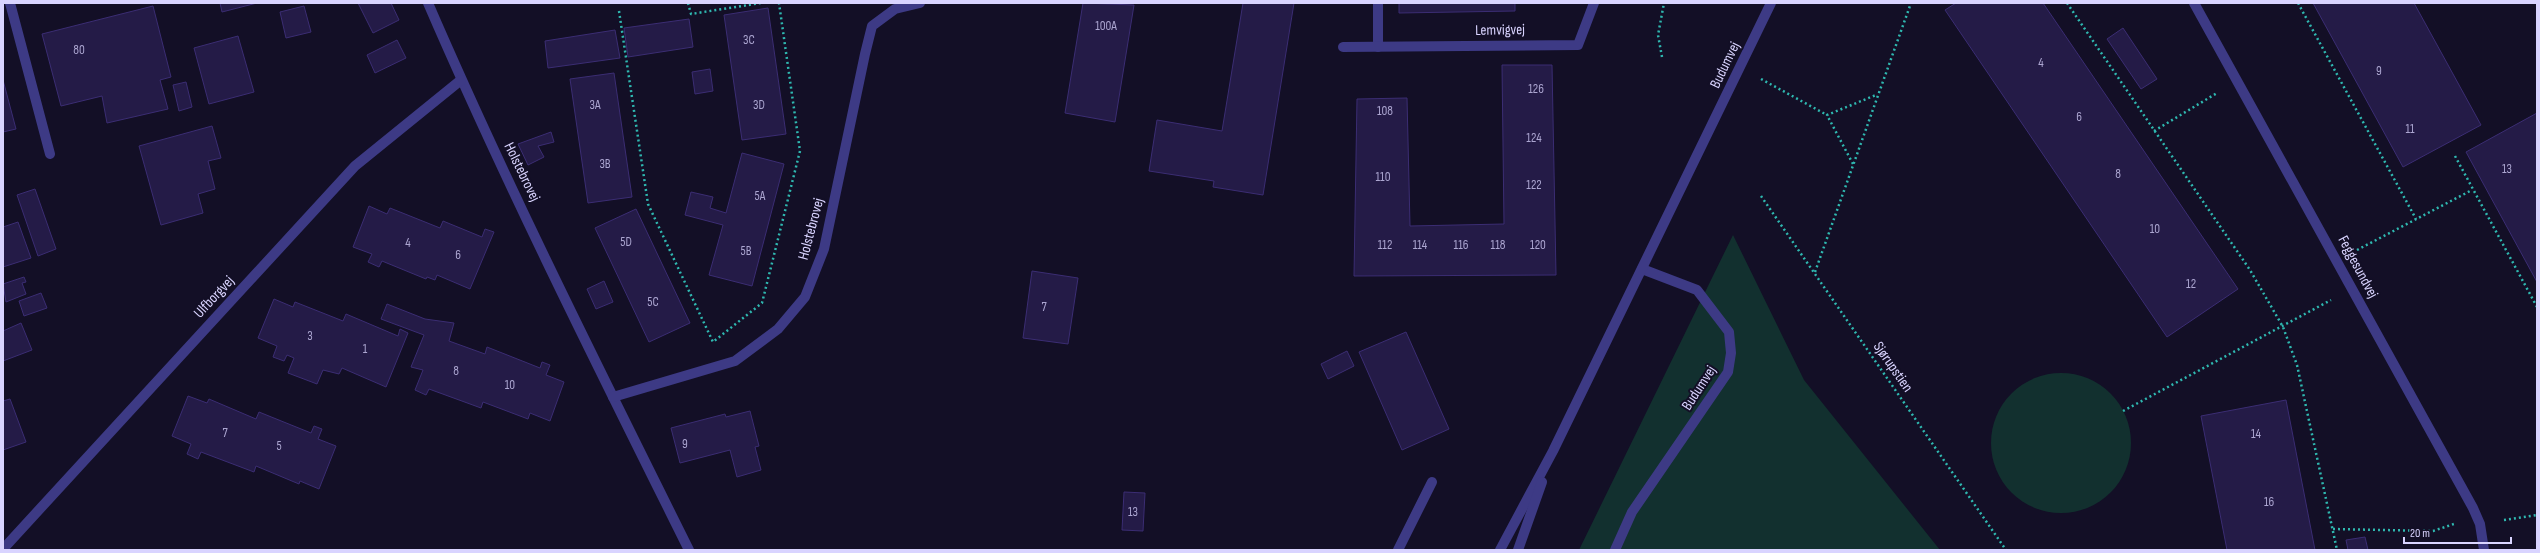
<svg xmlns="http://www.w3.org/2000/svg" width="2540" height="553" font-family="'Sofia Sans Condensed',sans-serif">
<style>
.green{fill:#12302f}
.building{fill:#241b47;stroke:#3b2d73}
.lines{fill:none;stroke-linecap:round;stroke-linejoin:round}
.path{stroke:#2fb8b0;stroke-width:2.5;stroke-dasharray:2 3;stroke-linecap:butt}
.service{stroke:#3d3a85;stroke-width:10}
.minor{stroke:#3d3a85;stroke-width:10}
.tertiary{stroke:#3d3a85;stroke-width:10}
.labels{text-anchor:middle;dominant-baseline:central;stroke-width:4;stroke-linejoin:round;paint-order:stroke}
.number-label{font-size:13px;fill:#aca6d1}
.street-label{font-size:15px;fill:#d9d4ff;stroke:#130f26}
</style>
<rect width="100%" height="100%" fill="#130f26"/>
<g class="green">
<polygon points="1733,235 1804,380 1940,550 1579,550"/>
<circle cx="2061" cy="443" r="70"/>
</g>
<g class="building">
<polygon points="220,3 257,3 222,12"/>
<polygon points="358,3 391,3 399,20 373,33"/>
<polygon points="1083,3 1134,5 1115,122 1065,113"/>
<polygon points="1243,3 1294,3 1263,195 1213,187 1214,181 1149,171 1157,120 1222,131"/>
<polygon points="1399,3 1515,3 1515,11 1399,13"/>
<polygon points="1956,3 2043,3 2238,289 2167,337 1945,10"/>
<polygon points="2313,3 2414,3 2481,125 2403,167"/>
<polygon points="153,6 171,77 160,80 168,109 107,123 102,96 61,106 42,34"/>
<polygon points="304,6 311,32 286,38 280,12"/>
<polygon points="768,8 786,134 742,140 724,15"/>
<polygon points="689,19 693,47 628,57 624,28"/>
<polygon points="2123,28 2157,79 2141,89 2107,39"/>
<polygon points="615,30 620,58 548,68 545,41"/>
<polygon points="238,36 254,92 209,104 194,48"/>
<polygon points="397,40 406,58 375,73 367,55"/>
<polygon points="1502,65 1552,65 1556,275 1354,276 1357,99 1407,98 1410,226 1504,224"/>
<polygon points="710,69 713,91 695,94 692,72"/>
<polygon points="614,73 632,197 588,203 570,79"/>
<polygon points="3,80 16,129 3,132"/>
<polygon points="186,82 192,107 179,111 173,85"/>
<polygon points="2537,113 2537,282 2466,152"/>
<polygon points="212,126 221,158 208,161 215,189 198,194 203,213 161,225 139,146"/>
<polygon points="551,132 554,142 538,146 544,157 528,165 518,144"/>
<polygon points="742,153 784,164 752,286 709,275 723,225 685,215 691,192 713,197 710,208 726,213"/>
<polygon points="35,189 56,249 38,256 17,195"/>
<polygon points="369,206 387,214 390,208 440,228 443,221 482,237 485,229 494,232 470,289 437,275 435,280 427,277 426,279 382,261 379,267 368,262 372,254 353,247"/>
<polygon points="636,209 690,323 649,342 595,228"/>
<polygon points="18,222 31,258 3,267 3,227"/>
<polygon points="1032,271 1078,278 1068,344 1023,338"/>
<polygon points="24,277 26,282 22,283 26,294 6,302 3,284"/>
<polygon points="604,281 613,302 596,309 587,289"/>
<polygon points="41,293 47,308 24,316 19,301"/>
<polygon points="274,299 293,307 295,302 343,321 346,314 398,336 400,329 408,333 386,387 342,368 339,374 323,370 317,384 288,373 294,358 287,355 284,361 273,357 277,346 258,338"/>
<polygon points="387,304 425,319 454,323 449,341 485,354 487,347 540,368 542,362 550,365 546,375 564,382 550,421 530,413 528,419 483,402 481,408 429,389 426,395 415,390 423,370 411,367 424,335 381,319"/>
<polygon points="21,323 32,350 3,361 3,331"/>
<polygon points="1406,332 1449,429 1402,450 1359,352"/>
<polygon points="1347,351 1354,366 1328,379 1321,364"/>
<polygon points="188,396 207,403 209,399 256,419 259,412 311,433 314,426 322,429 318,439 336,446 319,489 300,481 299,484 256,466 254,472 201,452 198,459 187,454 191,444 172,436"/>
<polygon points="10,399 26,442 3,450 3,401"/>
<polygon points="2286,400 2315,550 2227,550 2201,416"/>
<polygon points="750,411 759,446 755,447 761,470 737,477 730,450 680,463 671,428 725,414 726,417"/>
<polygon points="1124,492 1145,493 1143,531 1122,530"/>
<polygon points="2365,537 2368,550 2348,550 2346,540"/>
</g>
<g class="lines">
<g class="path">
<polyline points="688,3 691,14 761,3"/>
<polyline points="2067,3 2250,270 2283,327 2297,365 2337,550"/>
<polyline points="2298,3 2416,219"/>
<polyline points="619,11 648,204 713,342 762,303 800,151 779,3"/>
<polyline points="1662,57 1658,35 1664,3"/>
<polyline points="1761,79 1827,115"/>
<polyline points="2154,131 2217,93"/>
<polyline points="2455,156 2537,307"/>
<polyline points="1853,164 1827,115 1876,95"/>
<polyline points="1761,196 2006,550"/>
<polyline points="2357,250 2472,190"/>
<polyline points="1815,272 1911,3"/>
<polyline points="2123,411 2331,300"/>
<polyline points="2504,520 2537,515"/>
<polyline points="2333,529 2433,531 2454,524"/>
</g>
<g class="service">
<polyline points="10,3 50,154"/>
<polyline points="1398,550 1432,482"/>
<polyline points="1615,550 1632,512 1728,372 1731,353 1729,332 1697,290 1642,269"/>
</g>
<g class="minor">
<path d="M428,3C508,188 599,369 689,550"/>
<polyline points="1378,3 1378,47"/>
<polyline points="2194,3 2473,508 2480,524 2484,550"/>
<polyline points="1343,47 1578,45 1594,3"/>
<polyline points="613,397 735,361 778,329 805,297 824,249 865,54 872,26 895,9 920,3"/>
<polyline points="3,549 355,166 461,80"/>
</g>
<g class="tertiary">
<polyline points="1500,550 1553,451 1771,3"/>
<polyline points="1518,550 1542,482"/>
</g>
</g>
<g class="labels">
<g class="number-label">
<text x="1106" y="26">100A</text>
<text x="749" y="40">3C</text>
<text x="79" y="50">80</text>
<text x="2041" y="63">4</text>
<text x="2379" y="71">9</text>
<text x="1536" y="89">126</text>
<text x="595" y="105">3A</text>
<text x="759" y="105">3D</text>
<text x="1385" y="111">108</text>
<text x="2079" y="117">6</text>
<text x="2410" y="129">11</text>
<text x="1534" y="138">124</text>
<text x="605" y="164">3B</text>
<text x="2507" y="169">13</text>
<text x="2118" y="174">8</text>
<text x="1383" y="177">110</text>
<text x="1534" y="185">122</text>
<text x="760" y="196">5A</text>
<text x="2155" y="229">10</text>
<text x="626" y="242">5D</text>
<text x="408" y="243">4</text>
<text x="1385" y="245">112</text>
<text x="1420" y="245">114</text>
<text x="1461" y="245">116</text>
<text x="1498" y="245">118</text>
<text x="1538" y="245">120</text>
<text x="746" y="251">5B</text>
<text x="458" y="255">6</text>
<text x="2191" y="284">12</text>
<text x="653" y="302">5C</text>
<text x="1044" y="307">7</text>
<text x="310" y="336">3</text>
<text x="365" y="349">1</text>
<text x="456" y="371">8</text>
<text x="510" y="385">10</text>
<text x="225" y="433">7</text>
<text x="2256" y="434">14</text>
<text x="685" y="444">9</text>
<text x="279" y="446">5</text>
<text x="2269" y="502">16</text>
<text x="1133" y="512">13</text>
</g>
<g class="street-label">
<text transform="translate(1500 30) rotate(-1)">Lemvigvej</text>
<text transform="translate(1725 65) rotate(-64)">Budumvej</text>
<text transform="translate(522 172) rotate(64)">Holstebrovej</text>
<text transform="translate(811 229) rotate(-75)">Holstebrovej</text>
<text transform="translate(2358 267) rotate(62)">Feggesundvej</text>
<text transform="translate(214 297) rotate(-47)">Ulfborgvej</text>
<text transform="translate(1893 367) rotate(55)">Sjørupstien</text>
<text transform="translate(1699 388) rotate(-57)">Budumvej</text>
</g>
</g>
<rect width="2540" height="553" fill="none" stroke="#d9d4ff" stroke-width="8"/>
<path d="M2404 537v6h107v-6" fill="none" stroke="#d9d4ff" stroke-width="2"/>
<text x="2410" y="537" font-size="12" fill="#d9d4ff" stroke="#130f26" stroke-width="3" paint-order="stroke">20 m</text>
</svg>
